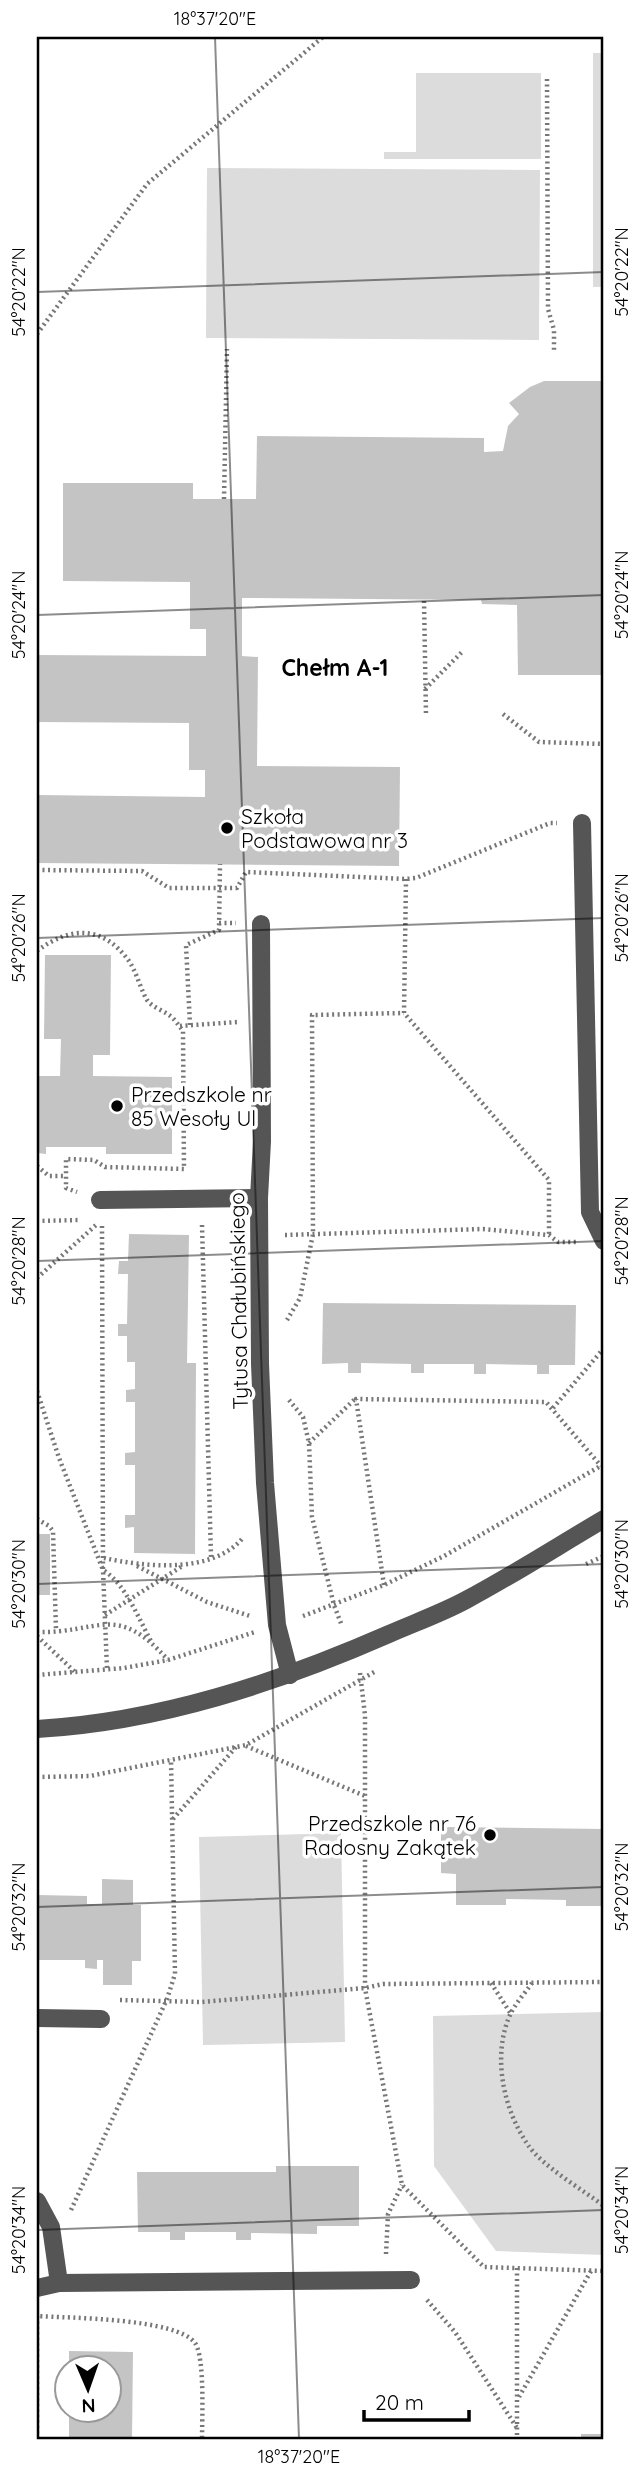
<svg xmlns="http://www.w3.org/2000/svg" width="641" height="2476" font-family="Quicksand,sans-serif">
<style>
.green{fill:#dcdcdc}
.building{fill:#c4c4c4}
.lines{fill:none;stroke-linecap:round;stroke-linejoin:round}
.path{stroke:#777;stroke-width:4.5;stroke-dasharray:2 3.5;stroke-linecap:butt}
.minor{stroke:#555;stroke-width:18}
.ticks{fill:none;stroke:#000;stroke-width:2;stroke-opacity:0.45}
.poi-dot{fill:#000;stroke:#fff;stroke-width:2.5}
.labels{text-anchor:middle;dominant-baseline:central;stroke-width:7;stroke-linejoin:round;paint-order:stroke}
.poi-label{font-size:21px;fill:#000;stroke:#fff;text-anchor:start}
.street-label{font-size:21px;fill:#000;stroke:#fff}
.neighbourhood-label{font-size:23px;font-weight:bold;fill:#000;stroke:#fff}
.neatline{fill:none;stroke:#000;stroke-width:2.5}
.ticks-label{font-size:18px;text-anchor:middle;fill:#000}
</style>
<rect width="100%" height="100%" fill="#fff"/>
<g class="green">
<rect x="593" y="53" width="11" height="234"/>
<polygon points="416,73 541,73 541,159 384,159 384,152 416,152"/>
<polygon points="207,168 540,170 539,340 206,338"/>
<polygon points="341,1833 345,2042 203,2045 199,1837"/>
<polygon points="604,2012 604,2255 496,2251 434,2166 433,2016"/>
</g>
<g class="building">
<polygon points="544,381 604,381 604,675 518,675 517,605 482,604 481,600 242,598 242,656 258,657 257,766 400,767 399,866 37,863 37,795 205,797 205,770 189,770 189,723 37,722 37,655 206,656 206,629 190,629 190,582 63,581 63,483 193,483 193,499 256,499 257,436 484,438 484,452 503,451 508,426 519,414 509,403 530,387"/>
<polygon points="45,955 111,955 110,1055 93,1055 93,1076 172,1077 172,1154 106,1154 106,1147 46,1147 46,1154 37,1153 37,1076 60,1076 61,1039 44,1039"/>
<polygon points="129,1234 189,1235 187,1363 196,1363 195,1554 134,1553 134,1527 125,1528 125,1515 135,1515 135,1465 125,1465 125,1453 135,1452 135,1402 126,1402 126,1390 135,1389 135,1362 127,1362 127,1336 118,1336 118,1324 127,1324 128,1274 118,1274 119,1261 128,1261"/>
<polygon points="323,1303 576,1305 575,1365 549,1365 549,1374 537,1374 537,1365 486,1364 486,1374 474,1374 474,1364 424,1364 424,1373 411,1373 411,1364 361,1363 361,1373 348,1373 348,1363 322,1364"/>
<rect x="37" y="1534" width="13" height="61"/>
<polygon points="441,1827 604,1829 604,1906 566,1906 566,1900 506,1899 506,1905 456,1905 456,1874 441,1873"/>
<polygon points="102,1879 133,1880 133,1905 141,1905 141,1961 132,1961 132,1985 103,1985 103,1960 97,1960 97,1969 85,1968 85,1960 37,1960 37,1895 87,1896 87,1904 102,1904"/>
<polygon points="276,2166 359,2166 359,2226 317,2226 317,2234 251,2233 251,2240 236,2240 236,2232 185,2232 185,2240 170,2240 170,2232 138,2232 137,2172 276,2172"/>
<polygon points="69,2351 133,2352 132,2439 69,2439 69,2410 108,2410 108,2368 69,2368"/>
<polygon points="66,2378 66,2392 59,2392 59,2379"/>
<rect x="581" y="2434" width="23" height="5"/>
</g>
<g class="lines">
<g class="path">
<polyline points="547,79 548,309 554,330 554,353"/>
<polyline points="37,334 147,184 323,37"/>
<polyline points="224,499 227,349"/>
<polyline points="424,601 426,715"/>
<polyline points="425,689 462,652"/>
<polyline points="503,714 539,742 604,744"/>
<polyline points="37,870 142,871 169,888 237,888 246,872 406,879 416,878 550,823 557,823"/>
<polyline points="406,879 404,1013 549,1180 549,1235"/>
<polyline points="219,923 236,923"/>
<path d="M37,951C70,926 103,925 129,961C137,973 140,988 147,1000C152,1007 162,1010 169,1015C175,1019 179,1026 183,1031L184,1169L105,1167L94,1160L66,1159V1188L77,1192"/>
<polyline points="190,1025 186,945 219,930 220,864"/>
<polyline points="180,1026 238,1022"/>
<polyline points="37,1166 49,1176 66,1176"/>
<polyline points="37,1221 81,1220"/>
<polyline points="202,1225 211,1557"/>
<polyline points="102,1226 103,1570 107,1669"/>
<polyline points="285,1235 483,1229 549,1235 558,1242 578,1242"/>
<polyline points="37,1278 96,1225"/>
<polyline points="287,1320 300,1298 313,1234 312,1015 404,1013"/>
<path d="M37,1391L59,1458L103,1570C126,1584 139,1620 152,1643"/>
<polyline points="289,1400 303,1417 309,1443 312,1517 334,1605 342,1626"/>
<polyline points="553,1408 604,1348"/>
<polyline points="309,1443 355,1399"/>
<polyline points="37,1519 49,1526 53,1531 56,1630"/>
<path d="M104,1558C145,1567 211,1574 242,1539"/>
<polyline points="586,1564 604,1556"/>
<polyline points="137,1566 207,1602 250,1616"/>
<polyline points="384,1585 356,1399 546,1402 601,1466"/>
<polyline points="105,1615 184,1565"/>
<polyline points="303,1616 384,1585 444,1556 604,1464"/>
<path d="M37,1632C98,1634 116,1601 168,1660"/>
<polyline points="37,1636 75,1672"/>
<polyline points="360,1673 365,1715 365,1988 402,2185 484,2267 604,2271"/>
<polyline points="37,1675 124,1668 168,1660 255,1632"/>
<polyline points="246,1746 365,1796"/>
<polyline points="37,1777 90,1776 246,1745 376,1671"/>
<polyline points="173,1819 236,1747"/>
<polyline points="491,1983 511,2014"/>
<path d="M532,1983C525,1993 515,2004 510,2015C492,2055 503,2109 528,2145C542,2166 583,2190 604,2206"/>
<polyline points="120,2000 202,2002 365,1988 383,1984 604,1982"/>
<polyline points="71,2210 167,1999 175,1974 171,1759"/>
<polyline points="386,2254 388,2214 402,2185"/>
<polyline points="517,2268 517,2439"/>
<polyline points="427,2300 455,2332 517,2428"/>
<polyline points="519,2397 591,2271"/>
<path d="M37,2439V2316C68,2318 177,2318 195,2343C205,2357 202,2420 202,2439"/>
</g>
<g class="minor">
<polyline points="582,823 590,1212 604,1241"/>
<polyline points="261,924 262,1141 259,1198 260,1364 265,1483 277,1625 290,1675"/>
<polyline points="100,1200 259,1198"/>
<path d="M37,1729C159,1722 277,1683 389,1634C414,1623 442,1613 466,1600C513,1575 558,1546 604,1519"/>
<polyline points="37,2018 101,2019"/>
<polyline points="37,2201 51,2227 59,2283"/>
<polyline points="37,2288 59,2283 411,2280"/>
</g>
</g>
<path class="ticks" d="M215,37L299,2439M37,292L604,272M37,615L604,595M37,938L604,918M37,1261L604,1241M37,1584L604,1564M37,1907L604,1887M37,2230L604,2210"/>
<g class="poi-dot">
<circle cx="227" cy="828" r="7"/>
<circle cx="117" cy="1106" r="7"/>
<circle cx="490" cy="1835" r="7"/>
</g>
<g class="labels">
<g class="poi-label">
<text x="241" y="816">Szkoła<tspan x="241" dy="24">Podstawowa nr 3</tspan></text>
<text x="131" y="1094">Przedszkole nr<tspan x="131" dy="24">85 Wesoły Ul</tspan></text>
<text x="476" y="1823" text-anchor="end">Przedszkole nr 76<tspan x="476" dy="24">Radosny Zakątek</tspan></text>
</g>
<g class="street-label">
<text transform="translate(238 1301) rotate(-91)">Tytusa Chałubińskiego</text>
</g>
<g class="neighbourhood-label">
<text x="335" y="667">Chełm A-1</text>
</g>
</g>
<rect width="641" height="2476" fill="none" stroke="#ffffff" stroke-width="77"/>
<g transform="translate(88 2389) rotate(178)"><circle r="33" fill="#ffffff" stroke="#999999" stroke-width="2"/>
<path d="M0-5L12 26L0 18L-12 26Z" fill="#000000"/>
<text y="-10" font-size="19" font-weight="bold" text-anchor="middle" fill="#000000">N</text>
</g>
<path d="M364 2410v10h105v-10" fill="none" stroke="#000000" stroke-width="3.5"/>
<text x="375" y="2410" font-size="21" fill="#000000" stroke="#ffffff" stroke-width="5" paint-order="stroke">20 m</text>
<rect x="38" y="38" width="564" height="2400" class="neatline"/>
<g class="ticks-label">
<text x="215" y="25">18°37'20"E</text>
<text transform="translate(622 272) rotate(-90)" y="6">54°20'22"N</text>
<text transform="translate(19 292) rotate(-90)" y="6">54°20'22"N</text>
<text transform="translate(622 595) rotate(-90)" y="6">54°20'24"N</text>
<text transform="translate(19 615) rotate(-90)" y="6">54°20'24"N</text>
<text transform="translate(622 918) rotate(-90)" y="6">54°20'26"N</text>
<text transform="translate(19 938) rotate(-90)" y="6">54°20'26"N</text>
<text transform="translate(622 1241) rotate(-90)" y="6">54°20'28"N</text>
<text transform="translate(19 1261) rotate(-90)" y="6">54°20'28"N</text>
<text transform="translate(622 1564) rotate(-90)" y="6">54°20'30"N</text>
<text transform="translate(19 1584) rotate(-90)" y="6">54°20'30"N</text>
<text transform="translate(622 1887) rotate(-90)" y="6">54°20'32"N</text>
<text transform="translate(19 1907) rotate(-90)" y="6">54°20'32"N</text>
<text transform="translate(622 2210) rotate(-90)" y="6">54°20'34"N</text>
<text transform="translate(19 2230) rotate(-90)" y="6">54°20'34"N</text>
<text x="299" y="2463">18°37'20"E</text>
</g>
</svg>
